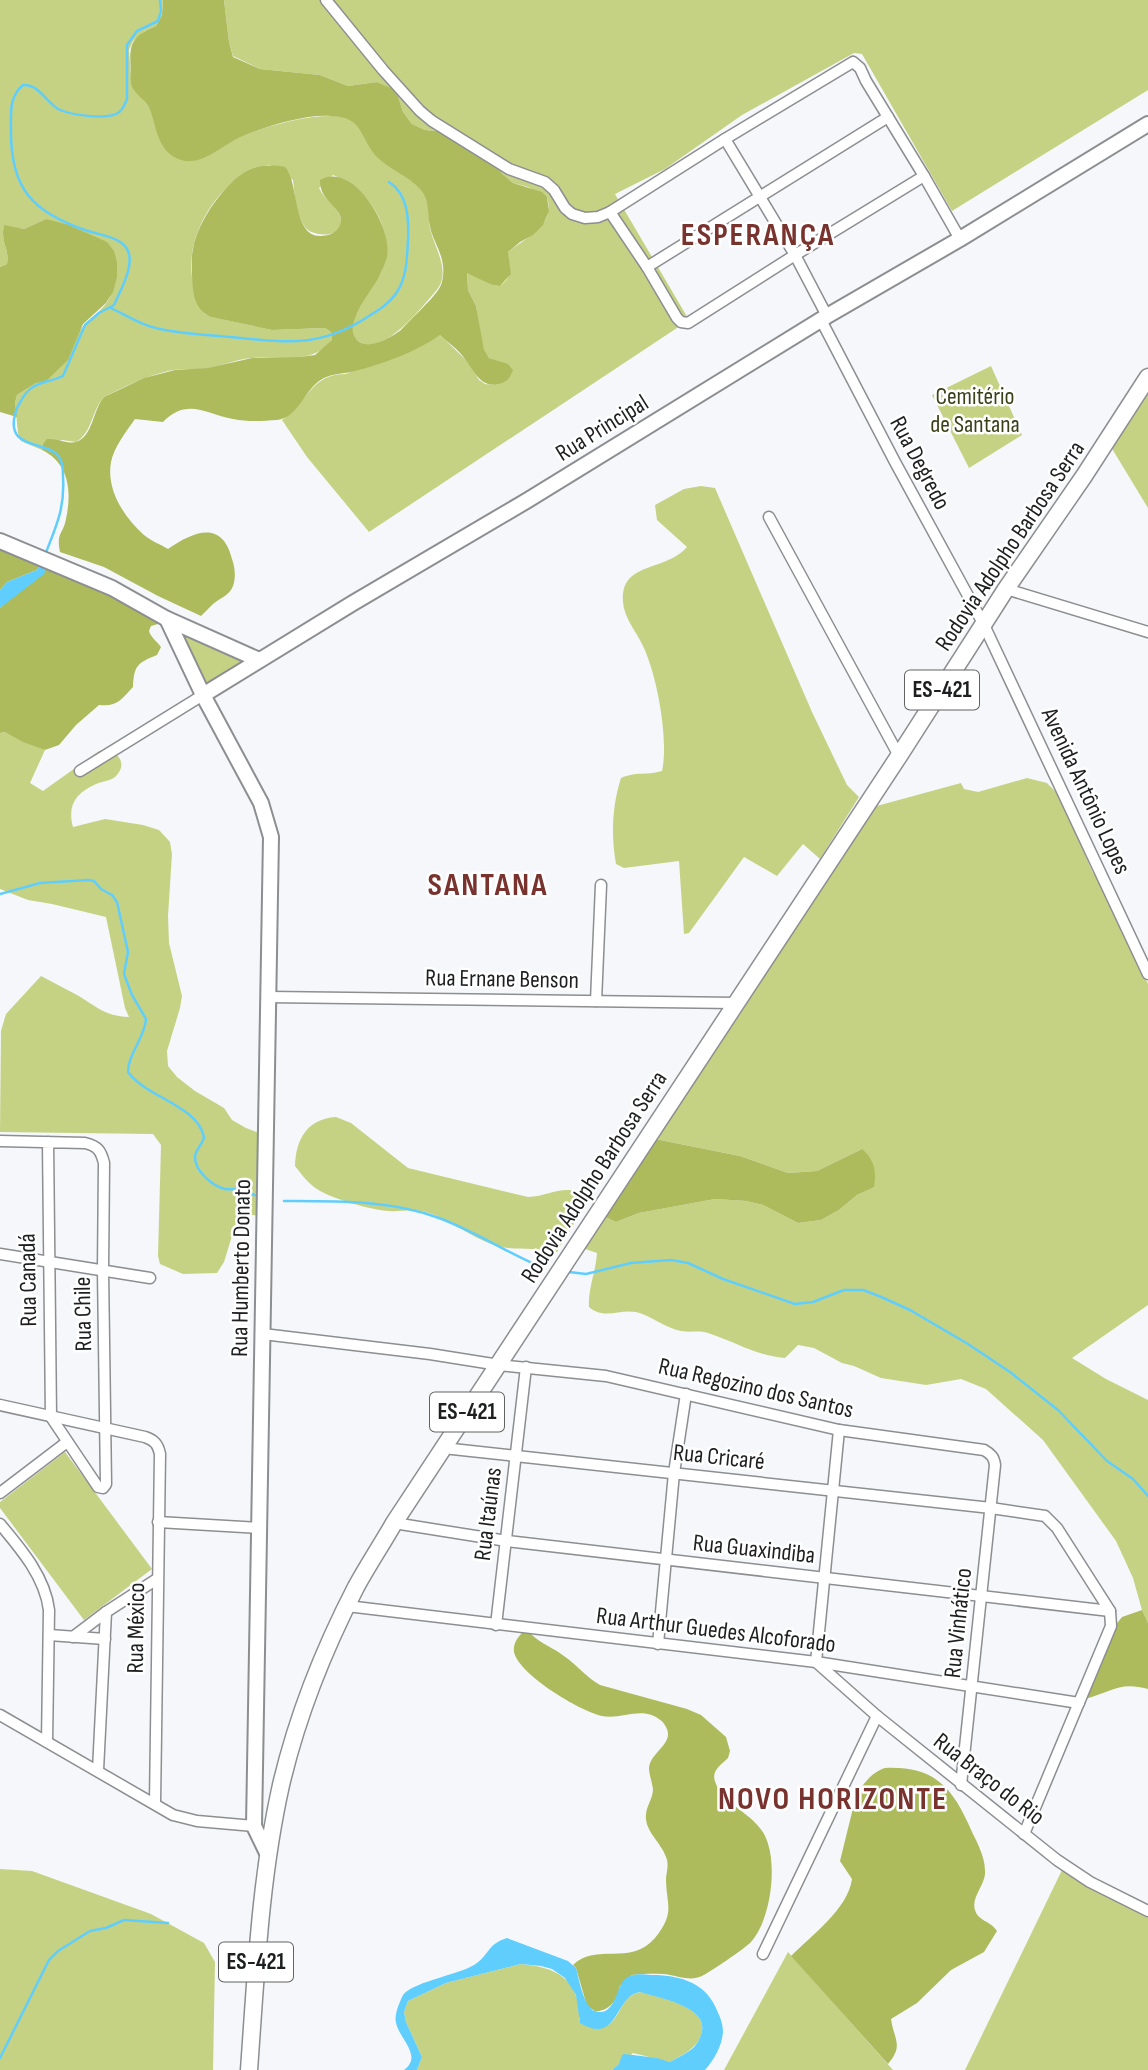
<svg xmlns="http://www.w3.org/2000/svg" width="1148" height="2070" font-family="'Sofia Sans Condensed',sans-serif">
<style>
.green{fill:#c5d284}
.forest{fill:#adbb5d}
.water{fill:#60cefd}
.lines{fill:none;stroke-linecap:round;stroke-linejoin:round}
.stream{stroke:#60cefd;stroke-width:2.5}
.street-casing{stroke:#8c8e91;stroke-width:13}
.secondary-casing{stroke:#8c8e91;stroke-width:18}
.primary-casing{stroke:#8c8e91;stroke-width:19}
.street{stroke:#fff;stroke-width:10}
.secondary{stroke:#fff;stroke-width:14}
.primary{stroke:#fff;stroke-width:16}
.labels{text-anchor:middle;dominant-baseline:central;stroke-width:5;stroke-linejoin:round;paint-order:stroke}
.shield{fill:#fff;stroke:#626263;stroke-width:2}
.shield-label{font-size:23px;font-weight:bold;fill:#1e1f20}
.park-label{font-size:24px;fill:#3a4018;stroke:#fff}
.street-label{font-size:24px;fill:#1e1f20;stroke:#fff}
.district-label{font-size:32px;font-weight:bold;letter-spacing:2px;fill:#79332e;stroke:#fff}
</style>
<rect width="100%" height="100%" fill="#f5f7fa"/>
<g class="green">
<path d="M0,0H163L162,15L156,26L145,31L133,41L129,50L132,86L151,110L182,160C202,162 214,150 231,141C255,129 329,106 354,121C363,127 368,147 377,156C391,171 417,177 426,196C430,205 428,218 430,228C434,248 453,273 435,292C422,307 384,356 360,342C356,340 352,335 352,330C351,311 373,289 381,273C399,234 370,189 333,175L319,188C324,199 339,208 341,219C345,238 313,238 305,227C295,213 295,195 293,180L270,165C263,167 255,166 249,170C214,191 186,236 192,277C194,289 201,302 205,314L212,317L272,330L325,328L331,332L332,340C311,366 281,355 252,358C238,359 224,365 210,368C196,370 182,368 168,371C146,376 123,387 104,397C91,411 93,432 76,442L62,440L43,444L42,450L21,441L18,433L15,403L17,395L36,383L78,334C85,321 96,316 105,305C117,290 118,269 113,251L46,219L24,229L4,226C0,241 10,250 7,264L0,267Z"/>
<path d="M224,0H1148V90L952,211L862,54L854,53L742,115L665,169L615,194L689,320L369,532L307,457L282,420C308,403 310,374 346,374L440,335L467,361L479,380L485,384L494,385L497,361L489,358L483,350L476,306L468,290L467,272L492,285L500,286C516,273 508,269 508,252C526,237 556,226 547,197L528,187L513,183L448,132L425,130L412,124L403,112L396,90L377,82L348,86L320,75L260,69L233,56L229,42Z"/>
<polygon points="991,366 1022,435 969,468 932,395"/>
<polygon points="1148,388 1148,508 1111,447"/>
<path d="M701,486L715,488L812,712L847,785L859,797L820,859L803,844L777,876L744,857L689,933L684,934L679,861L624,868L616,864C611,836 612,806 621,778C637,771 644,776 662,771C669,740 657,675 643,646C636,631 624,618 623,602C622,593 624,583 631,577C646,564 671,565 687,547L657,520L655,505L684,489Z"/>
<polygon points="179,632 245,662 204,687"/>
<path d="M5,732L45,750L30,783L43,791L99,751C114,747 130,762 116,776C111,781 103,781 96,784C76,793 67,805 73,827L105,819L143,825L159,830L170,842L172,854L168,916L169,943L182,996L180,1008L167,1051L168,1066L177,1077L195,1091L224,1108L232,1120L246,1128L262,1134L259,1216L239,1213L224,1262L217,1273L183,1274L160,1264L158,1256L161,1145L153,1134L0,1132L1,1031L6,1014L41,976C53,982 65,989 77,995C96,1006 104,1016 129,1017L125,1008L106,917L52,904L28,900L0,889V733Z"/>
<path d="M1027,778L1047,783L1059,795L1093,873L1099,878L1148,984V1305L1072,1358L1106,1379L1148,1400V1623L1142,1610L1133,1578L1116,1541L1043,1440L986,1389L961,1379L926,1385L881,1378L854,1366L842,1363L814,1348L798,1345L785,1358C754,1355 736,1342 708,1333C699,1330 690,1333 681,1331C665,1328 652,1316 636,1312C619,1309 604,1320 589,1307C588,1288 596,1271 597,1253L585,1249L605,1217L616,1222L639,1213L715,1199L746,1201L763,1205L798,1223L821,1220L839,1210L857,1195L873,1187L862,1149L817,1171L788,1173L740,1156L655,1139L702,1066L737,1019L873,807L961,783L964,789L978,792Z"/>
<path d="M336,1117L351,1123L408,1168L528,1197C552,1196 566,1181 589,1198L557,1252C535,1246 515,1252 494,1245C470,1237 450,1219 426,1212C410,1208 403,1212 389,1211C371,1210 332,1199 317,1189C308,1183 302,1175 295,1166C296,1139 307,1119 336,1117Z"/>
<polygon points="65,1452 152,1569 84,1620 0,1508 0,1502"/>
<polygon points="1063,1868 1148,1911 1148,2070 965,2070"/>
<polygon points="0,1869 32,1871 151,1914 204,1943 215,1962 213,2070 0,2070"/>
<polygon points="788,1952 893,2070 724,2070"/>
<path d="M521,1964C557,1967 581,1980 579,2020L607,2026C622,2016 621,1995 641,1992C659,1998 707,2006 702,2031C701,2037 698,2043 694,2046C688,2053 678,2057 670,2062L633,2053L612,2070H417L422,2057L406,2022L404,2012L408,2001L446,1983Z"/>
</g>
<g class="forest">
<path d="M163,0H224L229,42L233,57L260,69L320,75L348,86L377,82L396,90L403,112L412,124L425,130L448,132L493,162L502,174L513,183L542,192L547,197L549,211L543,225L533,235L520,242L508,252L511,274L500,286L492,285L467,273L468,290L476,306L484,350L489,358L508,364L513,370C510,378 507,382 498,384C479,389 472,366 461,354C455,347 447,342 440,335C414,353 385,363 355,371C344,374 334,373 324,378C305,387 299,418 277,420C263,421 247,422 233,419C206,414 187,397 163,422L135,419C126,432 114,447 111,462C106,490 124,517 144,535C151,541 160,544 168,549C193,532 222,519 232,559C235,567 236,578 233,586C229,596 220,598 213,604C209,608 205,612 201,616L158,596L104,567L60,552C56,532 63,535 66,519C72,491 69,463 42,450L43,444L47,439C57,438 67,444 76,442C93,437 93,409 104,397L144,378L175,370L208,368L252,358L300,357L315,355L332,340L331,332L325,328L272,330L211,317C194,309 193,294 192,276C192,267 191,257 193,249C197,222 227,178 253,168C263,165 275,165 285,167C301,184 290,248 331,234C336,232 340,227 341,222C343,208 319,201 320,180C332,173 343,177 354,185C372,200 391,233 387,257C385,264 382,271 379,277C370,293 357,306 353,325C352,331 353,336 357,340C369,351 390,338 401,330C409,321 436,296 440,287C443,282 444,271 443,266C442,252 432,239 430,226C427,214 430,200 421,190C408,175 389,170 375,155C359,135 363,117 331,116C306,114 267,126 243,136C225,143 201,167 181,160C158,152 157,130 151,112C148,102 137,96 132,87C130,82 131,76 131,71C129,45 130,37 156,26L162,15Z"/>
<path d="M46,219L69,225L107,242L114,251L117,262V277L113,292L106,303L83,324L68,360L46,381L36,383L17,395L15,403L17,417L0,412V267L7,264C10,249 0,243 4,225L24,229Z"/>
<polygon points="0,541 46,555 37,570 7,582 0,590"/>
<path d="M52,557L161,619L158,624L151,626L149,631C151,638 157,641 161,647L157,655C137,663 134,666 133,687C121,700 117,707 99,705L76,725L59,745L45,750L23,742L5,732L0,733V608Z"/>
<path d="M655,1139L740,1156L788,1173L817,1171L862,1149C874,1159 877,1171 874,1187L857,1195L839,1210L821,1220L798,1223L763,1205L746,1201L715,1199L639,1213L616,1222L605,1217Z"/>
<path d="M1142,1610L1148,1623V1689C1120,1681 1111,1692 1085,1699L1114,1627L1122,1617Z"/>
<path d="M522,1633L531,1634C541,1644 554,1648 564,1656C577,1665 587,1678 600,1685L687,1709L701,1715L726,1737L730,1751L728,1758C720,1766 710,1771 716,1784C724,1804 753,1814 764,1834C779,1861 771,1920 751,1942C747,1947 707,1974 702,1976C692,1981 680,1977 670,1975C658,1973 644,1974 632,1975L620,1986C618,1999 609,2012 595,2011L587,2006L576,1968L573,1965C596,1942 630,1967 655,1938C676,1912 666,1905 666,1878C667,1870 669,1864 666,1857C661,1842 644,1831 646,1814C647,1805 653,1798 653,1789C652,1782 649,1774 649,1768C651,1751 675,1744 666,1727C663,1722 663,1722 659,1719C641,1706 621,1720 602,1716C580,1711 519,1675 514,1652C513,1644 517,1638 522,1633Z"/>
<path d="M885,1768C931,1766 950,1784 968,1823C975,1840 986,1855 985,1874C984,1886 971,1898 975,1910C978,1921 991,1921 997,1931L984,1952L951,1970L917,2003L891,2019C894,2040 904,2045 888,2064L791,1956C811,1936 848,1909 852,1879L840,1861L855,1800C860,1787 871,1772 885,1768Z"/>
</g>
<g class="water">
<polygon points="46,555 52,557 44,574 0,608 0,590 7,582 37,570"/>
<path d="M507,1938L568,1961L576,1968C579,1979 584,2008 595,2011C615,2018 616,1987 625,1979C632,1973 643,1974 651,1975C677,1975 703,1981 715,2006C719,2015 723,2022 723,2032C722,2046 714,2060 705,2070H612L619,2064L622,2055L625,2054L657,2058L670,2062C678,2057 688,2053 694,2047C698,2043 701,2036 702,2031C707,2006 658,1998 640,1992C614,1996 619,2046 580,2023L576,1995L565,1978L552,1969L541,1966L521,1964L446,1983L408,2001L404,2012L406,2022L422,2057L417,2070H404C423,2056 400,2040 396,2023C394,2015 399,2004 402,1997C407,1983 458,1975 474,1965C489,1956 487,1944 507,1938Z"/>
</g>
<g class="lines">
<g class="stream">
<path d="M111,308C127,316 143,326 160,329C183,334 207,335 230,337C286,342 319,349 369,316C380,309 390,303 397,292C407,277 407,257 408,240C409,219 408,194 389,182"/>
<path d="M45,555C56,526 65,509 63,477C63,472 63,466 61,461C53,437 0,455 17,408C21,401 25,391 33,387C42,381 53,381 63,376L85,325L99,313L114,305C120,291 136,264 127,249C120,237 100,235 88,231C33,213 10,189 11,129C11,112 9,97 23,85C39,84 46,102 58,109C70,115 106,120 118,113C123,110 125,104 127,99V45L137,31L158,21L161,11L160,0"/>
<path d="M0,894L40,883L88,880L94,881L101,889L112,895L117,902L128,952L124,974L132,995L146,1019C145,1037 128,1054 128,1072C147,1098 197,1105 204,1137C203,1144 195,1150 195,1157C195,1171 212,1186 225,1189C231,1190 237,1188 242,1190C248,1191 253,1195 258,1196"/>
<path d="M284,1201C336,1201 390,1200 439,1218C474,1231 506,1252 541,1267"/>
<polyline points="569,1272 586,1274 631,1263 671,1260 688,1263 723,1279 795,1304 813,1302 844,1290 863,1290 879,1296 910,1310 968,1344 1010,1372 1058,1410 1107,1461 1133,1479 1148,1496"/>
<polyline points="0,2058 49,1960 58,1951 90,1931 106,1928 124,1920 168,1923"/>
</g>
<defs>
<g id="street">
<polyline points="326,0 383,70 420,111 432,121 509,169 545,182 554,190 565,208 572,214 585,218 598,217 610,212 725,139 853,62 860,68 866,81 924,176 960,239"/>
<polyline points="725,139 795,255 827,316"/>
<polyline points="610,212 647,267 677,318 681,322 688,323 795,255 924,176"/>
<polyline points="647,267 888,117"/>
<polyline points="821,320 895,462 984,625 1148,974"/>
<polyline points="769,517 899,756"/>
<polyline points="1006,589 1148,632"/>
<polyline points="80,771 203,695"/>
<polyline points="268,997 735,1003"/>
<polyline points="596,1001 601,885"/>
<path d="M0,1141L85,1143C98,1146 101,1151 104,1163L103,1270L106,1484L103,1488L98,1487L51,1417L48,1142"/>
<polyline points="0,1254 150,1278"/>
<path d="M263,1334L430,1354L499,1365L606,1376L839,1430L984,1450C991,1454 994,1457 995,1465L961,1785"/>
<path d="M0,1405L145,1437C154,1440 158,1444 160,1454L155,1803"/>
<polyline points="839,1430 816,1662 877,1716 1057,1860 1090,1882 1148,1911"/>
<polyline points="443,1448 991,1508 1045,1516 1057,1528 1110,1611 1111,1626 1024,1834"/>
<polyline points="0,1493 67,1442"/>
<polyline points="158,1522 260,1528"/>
<polyline points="394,1523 507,1541 1110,1611"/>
<path d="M0,1524C21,1549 45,1577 49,1610L47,1742"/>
<polyline points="347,1606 816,1662 1079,1703"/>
<polyline points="496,1625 526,1367"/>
<polyline points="49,1635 105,1639"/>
<polyline points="73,1637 106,1612 157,1579"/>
<polyline points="658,1644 674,1473 686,1394"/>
<polyline points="0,1715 173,1815 197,1821 254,1826"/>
<polyline points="98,1770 106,1612"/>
<polyline points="763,1954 877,1716"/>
</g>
<g id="secondary">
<polyline points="0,541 112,588 167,619 259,660"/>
<polyline points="167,619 203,695 261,803 271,837 254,1826 268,1855"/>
<polyline points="203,695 353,603 528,500 827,316 960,239 1148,124"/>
</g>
<path id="primary" d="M249,2070C256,1974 260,1879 281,1785C297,1717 324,1649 356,1587C368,1565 382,1544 394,1523L899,756L1006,589L1084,476L1148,377"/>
</defs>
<use href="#street" class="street-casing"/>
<use href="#secondary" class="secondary-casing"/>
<use href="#primary" class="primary-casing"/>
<use href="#street" class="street"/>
<use href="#secondary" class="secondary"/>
<use href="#primary" class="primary"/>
</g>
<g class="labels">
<g class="shield">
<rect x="905" y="670.5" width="74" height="39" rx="5"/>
<rect x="430" y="1392.5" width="74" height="39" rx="5"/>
<rect x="219" y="1942.5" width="74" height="39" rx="5"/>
</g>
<g class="shield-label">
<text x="942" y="690">ES-421</text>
<text x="467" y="1412">ES-421</text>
<text x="256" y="1962">ES-421</text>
</g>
<g class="park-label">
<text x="975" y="396">Cemitério<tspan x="975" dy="28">de Santana</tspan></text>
</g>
<g class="street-label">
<text transform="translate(602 428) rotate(-32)">Rua Principal</text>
<text transform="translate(920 463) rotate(62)">Rua Degredo</text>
<text transform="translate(1010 546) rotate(-56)">Rodovia Adolpho Barbosa Serra</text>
<text transform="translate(1086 791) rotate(65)">Avenida Antônio Lopes</text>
<text transform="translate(502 979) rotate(1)">Rua Ernane Benson</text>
<text transform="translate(594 1177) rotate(-57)">Rodovia Adolpho Barbosa Serra</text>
<text transform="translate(241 1268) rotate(-89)">Rua Humberto Donato</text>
<text transform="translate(28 1280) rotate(-91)">Rua Canadá</text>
<text transform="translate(83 1314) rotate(-91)">Rua Chile</text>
<text transform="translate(756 1388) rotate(13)">Rua Regozino dos Santos</text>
<text transform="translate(719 1457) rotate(6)">Rua Cricaré</text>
<text transform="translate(488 1514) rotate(-83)">Rua Itaúnas</text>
<text transform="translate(754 1549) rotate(6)">Rua Guaxindiba</text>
<text transform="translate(958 1623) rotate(-84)">Rua Vinhático</text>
<text transform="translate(136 1628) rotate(-89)">Rua México</text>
<text transform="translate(716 1630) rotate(7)">Rua Arthur Guedes Alcoforado</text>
<text transform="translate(989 1779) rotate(38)">Rua Braço do Rio</text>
</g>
<g class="district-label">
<text x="758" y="235">ESPERANÇA</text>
<text x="488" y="885">SANTANA</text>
<text x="833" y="1799">NOVO HORIZONTE</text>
</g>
</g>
</svg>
